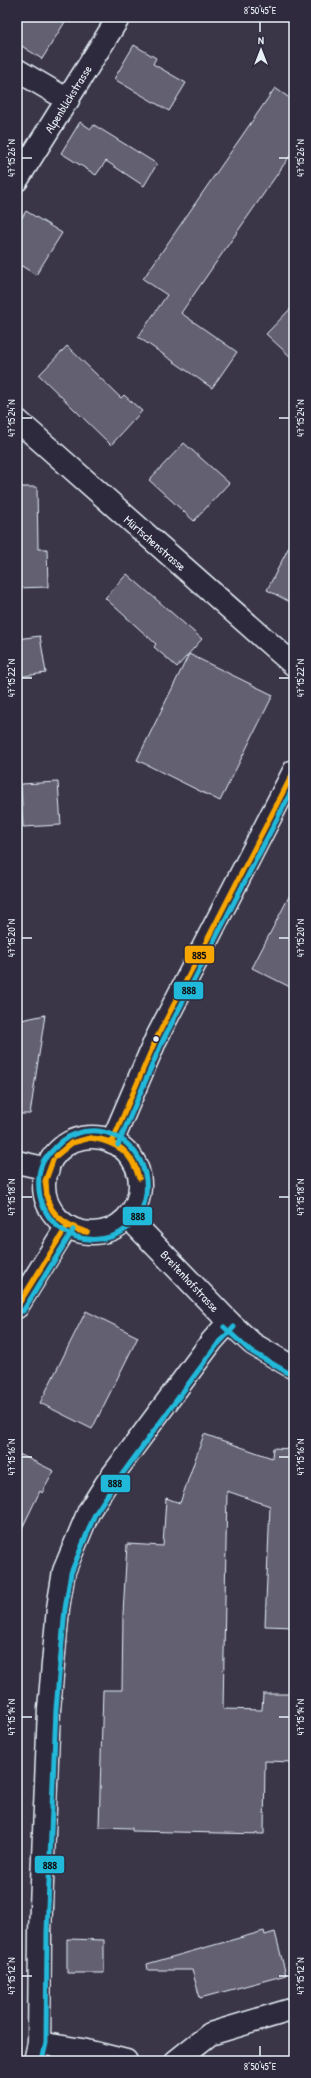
<svg xmlns="http://www.w3.org/2000/svg" width="311" height="2078" font-family="'Patrick Hand',sans-serif">
<style>
.building{fill:#636171;stroke:#e8f1f8}
.lines{fill:none;stroke-linecap:round;stroke-linejoin:round}
.minor-casing{stroke:#e8f1f8;stroke-width:25}
.major-casing{stroke:#e8f1f8;stroke-width:25}
.minor{stroke:#2f2a3d;stroke-width:22}
.major{stroke:#2f2a3d;stroke-width:22}
.bus-1-casing{stroke:#2f2a3d;stroke-width:8}
.bus-2-casing{stroke:#2f2a3d;stroke-width:8}
.bus-1{stroke:#f7a600;stroke-width:5}
.bus-2{stroke:#20b9da;stroke-width:5}
.ticks{fill:none;stroke:#e8f1f8;stroke-width:1.5}
.bus-dot{fill:#e8f1f8;stroke:#2f2a3d;stroke-width:1.5}
.labels{text-anchor:middle;dominant-baseline:central;stroke-width:3.5;stroke-linejoin:round;paint-order:stroke}
.street-label{font-size:12px;fill:#e8f1f8;stroke:#2f2a3d}
.line-badge{stroke:#2f2a3d;stroke-width:1.5}
.pale-badge-label{font-size:11px;text-anchor:middle;font-weight:bold;fill:#111}
.neatline{fill:none;stroke:#e8f1f8;stroke-width:1.5}
.ticks-label{font-size:10px;text-anchor:middle;fill:#e8f1f8}
</style>
<rect width="100%" height="100%" fill="#3a3648"/>
<filter id="ink" filterUnits="userSpaceOnUse"><feTurbulence type="fractalNoise" baseFrequency=".025" numOctaves="2"/><feDisplacementMap in="SourceGraphic" scale="8" xChannelSelector="R" yChannelSelector="G"/><feConvolveMatrix kernelMatrix="1 2 1 2 8 2 1 2 1" color-interpolation-filters="sRGB"/></filter>
<g filter="url(#ink)">
<g class="building">
<polygon points="17,17 68,17 42,59 17,43"/>
<polygon points="134,45 156,58 153,64 186,83 169,111 114,79"/>
<polygon points="275,88 294,101 294,150 181,313 237,352 212,388 138,337 167,295 143,279"/>
<polygon points="80,122 91,129 94,125 157,164 144,186 106,161 96,175 61,153"/>
<polygon points="26,211 62,233 36,275 17,263 17,226"/>
<polygon points="294,305 294,360 266,334"/>
<polygon points="67,346 121,398 124,395 142,411 111,445 39,375"/>
<polygon points="184,443 229,483 194,521 149,480"/>
<polygon points="17,487 37,487 38,549 47,549 48,587 17,588"/>
<polygon points="294,537 294,604 267,590"/>
<polygon points="127,574 202,639 177,667 154,647 156,644 105,598"/>
<polygon points="40,636 46,673 17,677 17,639"/>
<polygon points="189,654 273,695 220,801 137,760"/>
<polygon points="58,782 61,825 23,827 21,784"/>
<polygon points="294,887 294,989 252,968"/>
<polygon points="45,1015 30,1114 17,1114 17,1021"/>
<polygon points="86,1311 138,1337 92,1429 40,1403"/>
<polygon points="204,1434 272,1458 273,1448 294,1449 294,1627 265,1626 270,1506 227,1491 223,1709 262,1710 263,1694 294,1694 294,1762 265,1761 264,1834 132,1831 132,1828 99,1827 103,1690 122,1690 123,1614 127,1544 163,1546 166,1498 180,1503"/>
<polygon points="17,1453 54,1471 42,1493 40,1491 17,1539"/>
<polygon points="264,1931 265,1935 275,1932 286,1975 200,1998 192,1970 148,1970 147,1964"/>
<polygon points="67,1939 104,1940 104,1973 67,1973"/>
</g>
<g class="lines">
<defs>
<g id="minor">
<polyline points="17,70 68,100"/>
<polyline points="17,180 119,17"/>
<polyline points="17,420 294,665"/>
<polyline points="17,1162 48,1169"/>
<polyline points="128,1217 229,1322 253,1344 294,1368"/>
<polyline points="39,2043 82,2050 126,2061"/>
<polyline points="35,2061 39,2043 40,1932 49,1709 58,1608 64,1571 89,1511 106,1484 212,1341 229,1322"/>
<polyline points="176,2061 210,2034 294,2009"/>
</g>
<g id="major">
<circle cx="92" cy="1185" r="48"/>
<polyline points="112,1142 156,1039 294,771"/>
<polyline points="17,1307 67,1226"/>
</g>
</defs>
<use href="#minor" class="minor-casing"/>
<use href="#major" class="major-casing"/>
<use href="#minor" class="minor"/>
<use href="#major" class="major"/>
<defs>
<g id="bus-1">
<path d="M91,1138C118,1143 131,1152 139,1178"/>
<path d="M91,1138C117,1139 134,1154 139,1178"/>
<polyline points="112,1142 156,1039 294,771"/>
<polyline points="56,1156 71,1143 90,1138"/>
<polyline points="56,1156 72,1143 90,1138"/>
<path d="M47,1197C51,1216 70,1227 87,1232"/>
<path d="M47,1197C50,1214 69,1232 87,1232"/>
<polyline points="47,1197 45,1181 53,1160"/>
<polyline points="47,1197 46,1180 53,1160"/>
<polyline points="17,1307 67,1226"/>
</g>
<g id="bus-2">
<polyline points="118,1145 162,1042 294,786"/>
<path d="M47,1156C39,1165 38,1180 39,1191C49,1256 138,1254 146,1194C151,1154 114,1120 75,1134C63,1138 57,1146 49,1154"/>
<polyline points="23,1311 73,1230"/>
<polyline points="224,1327 249,1350 290,1374"/>
<polyline points="42,2061 46,2043 47,1932 56,1709 65,1609 71,1573 95,1514 112,1488 217,1345 234,1327"/>
</g>
</defs>
<use href="#bus-1" class="bus-1-casing"/>
<use href="#bus-2" class="bus-2-casing"/>
<use href="#bus-1" class="bus-1"/>
<use href="#bus-2" class="bus-2"/>
</g>
</g>
<path class="ticks" d="M260,22V32M22,158H32M279,158H289M22,418H32M279,418H289M22,678H32M279,678H289M22,938H32M279,938H289M22,1197H32M279,1197H289M22,1457H32M279,1457H289M22,1717H32M279,1717H289M22,1976H32M279,1976H289M260,2046V2056"/>
<circle class="bus-dot" cx="156" cy="1039" r="3.5"/>
<g class="labels">
<g class="street-label">
<text transform="translate(68 99) rotate(-58)">Alpenblickstrasse</text>
<text transform="translate(155 543) rotate(41)">Mürtschenstrasse</text>
<text transform="translate(190 1281) rotate(47)">Breitenhofstrasse</text>
</g>
</g>
<g class="line-badge">
<rect x="184" y="945" width="31" height="19" rx="4" fill="#f7a600"/>
<rect x="173" y="981" width="31" height="19" rx="4" fill="#20b9da"/>
<rect x="122" y="1206" width="31" height="20" rx="4" fill="#20b9da"/>
<rect x="100" y="1474" width="31" height="19" rx="4" fill="#20b9da"/>
<rect x="34" y="1855" width="31" height="19" rx="4" fill="#20b9da"/>
</g>
<g class="pale-badge-label">
<text x="199" y="959">885</text>
<text x="189" y="994">888</text>
<text x="138" y="1220">888</text>
<text x="115" y="1487">888</text>
<text x="50" y="1869">888</text>
</g>
<rect width="311" height="2078" fill="none" stroke="#2f2a3d" stroke-width="44"/>
<g transform="translate(261 50)" stroke="#2f2a3d" stroke-width="3" paint-order="stroke">
<path d="M0-3L7 15L0 10L-7 15Z" fill="#e8f1f8"/>
<text y="-6" font-size="11" font-weight="bold" text-anchor="middle" fill="#e8f1f8">N</text>
</g>
<rect x="22" y="22" width="267" height="2034" class="neatline"/>
<g class="ticks-label">
<text x="260" y="14">8°50'45"E</text>
<text transform="translate(11 158) rotate(-90)" y="4">47°15'26"N</text>
<text transform="translate(300 158) rotate(-90)" y="4">47°15'26"N</text>
<text transform="translate(11 418) rotate(-90)" y="4">47°15'24"N</text>
<text transform="translate(300 418) rotate(-90)" y="4">47°15'24"N</text>
<text transform="translate(11 678) rotate(-90)" y="4">47°15'22"N</text>
<text transform="translate(300 678) rotate(-90)" y="4">47°15'22"N</text>
<text transform="translate(11 938) rotate(-90)" y="4">47°15'20"N</text>
<text transform="translate(300 938) rotate(-90)" y="4">47°15'20"N</text>
<text transform="translate(11 1197) rotate(-90)" y="4">47°15'18"N</text>
<text transform="translate(300 1197) rotate(-90)" y="4">47°15'18"N</text>
<text transform="translate(11 1457) rotate(-90)" y="4">47°15'16"N</text>
<text transform="translate(300 1457) rotate(-90)" y="4">47°15'16"N</text>
<text transform="translate(11 1717) rotate(-90)" y="4">47°15'14"N</text>
<text transform="translate(300 1717) rotate(-90)" y="4">47°15'14"N</text>
<text transform="translate(11 1976) rotate(-90)" y="4">47°15'12"N</text>
<text transform="translate(300 1976) rotate(-90)" y="4">47°15'12"N</text>
<text x="260" y="2070">8°50'45"E</text>
</g>
</svg>
